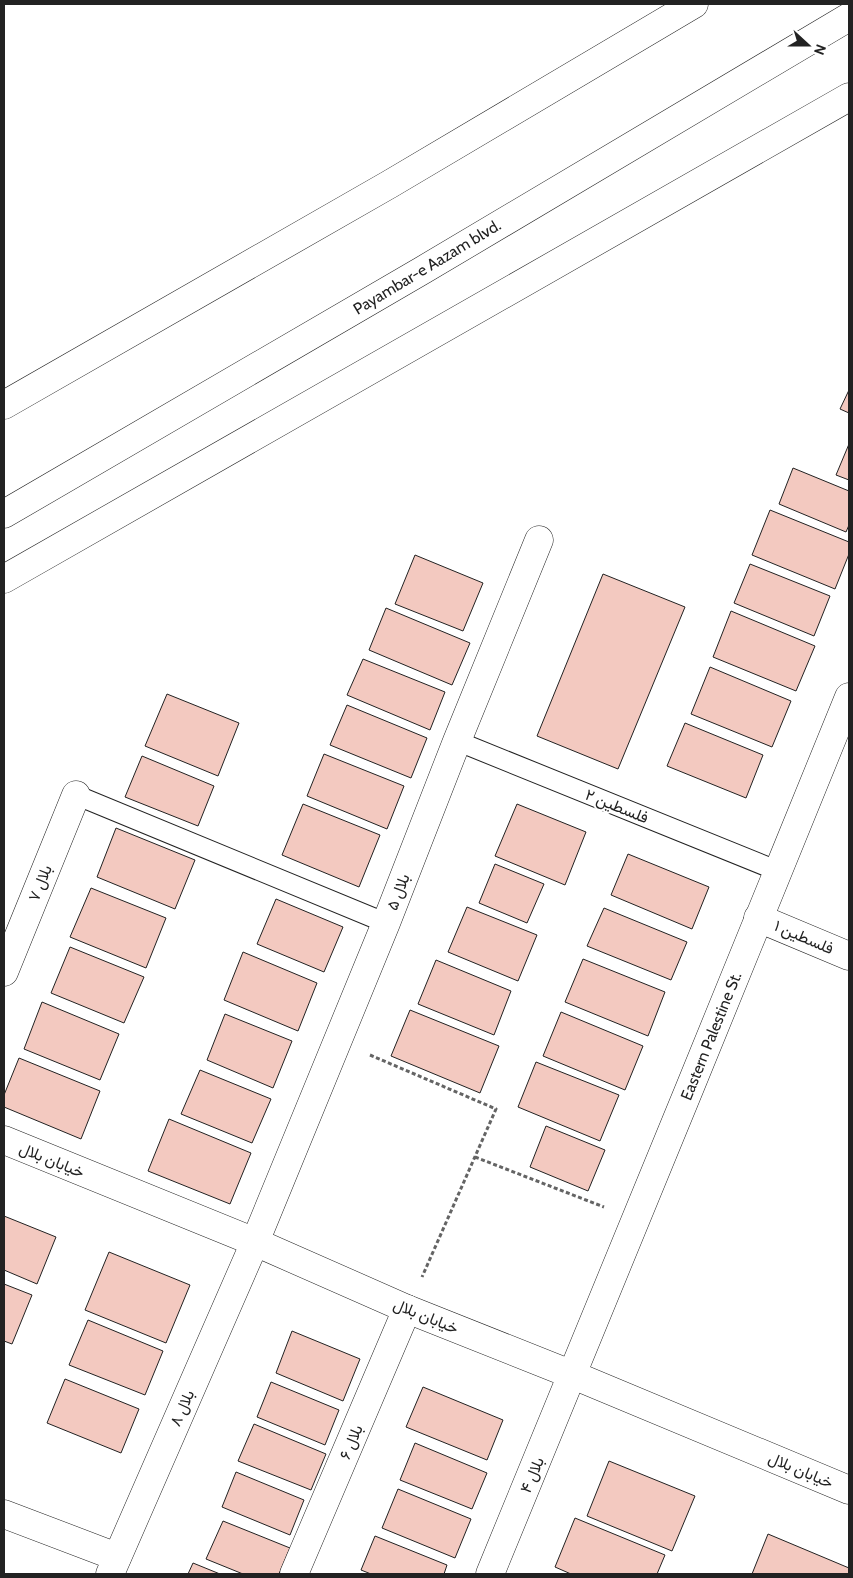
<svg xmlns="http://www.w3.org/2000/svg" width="853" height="1578" font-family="Cabin,Vazirmatn,sans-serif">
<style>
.building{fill:#f3c9c0;stroke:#222}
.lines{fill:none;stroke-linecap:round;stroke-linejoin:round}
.service-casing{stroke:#222;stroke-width:21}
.pedestrian-casing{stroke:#222;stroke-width:29}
.minor-casing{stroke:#222;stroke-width:29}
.primary-casing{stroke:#222;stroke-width:29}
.path{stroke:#646464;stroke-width:3;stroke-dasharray:4 2.5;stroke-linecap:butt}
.service{stroke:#fff;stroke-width:19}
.pedestrian{stroke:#fff;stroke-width:28}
.minor{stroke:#fff;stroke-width:28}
.primary{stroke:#fff;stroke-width:28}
.labels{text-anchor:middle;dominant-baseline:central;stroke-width:4;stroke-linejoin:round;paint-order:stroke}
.street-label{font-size:16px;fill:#222;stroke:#fff}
</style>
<rect width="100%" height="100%" fill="#fff"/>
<g class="building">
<polygon points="849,390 849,413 840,409"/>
<polygon points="849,444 849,480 836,475"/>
<polygon points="793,468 849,491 849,525 846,532 779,504"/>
<polygon points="770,510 849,542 849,554 835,589 752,555"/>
<polygon points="415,555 483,583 463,631 395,604"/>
<polygon points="750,564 830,596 814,636 734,603"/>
<polygon points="603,574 685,607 618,769 537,736"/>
<polygon points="386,608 470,643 452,685 369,650"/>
<polygon points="731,611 815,646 796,691 713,657"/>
<polygon points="363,659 445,692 430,730 347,695"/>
<polygon points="710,667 791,701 772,747 691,714"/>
<polygon points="167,694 239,723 218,776 145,746"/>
<polygon points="347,705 427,738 411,778 330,745"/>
<polygon points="685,723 763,755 746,798 667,766"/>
<polygon points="324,754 404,786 387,829 307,796"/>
<polygon points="142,756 214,786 198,826 125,797"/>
<polygon points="303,804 380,835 359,887 282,855"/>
<polygon points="517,804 586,832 565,885 495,856"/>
<polygon points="116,828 195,860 175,909 97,877"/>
<polygon points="628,854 709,887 692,929 611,895"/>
<polygon points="495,864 544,884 527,923 479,903"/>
<polygon points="91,888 166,918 146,968 70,937"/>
<polygon points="276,899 343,927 324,972 257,944"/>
<polygon points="467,907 537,935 518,981 448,952"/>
<polygon points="604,908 687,942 671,980 587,946"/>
<polygon points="70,947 144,977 124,1023 51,993"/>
<polygon points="243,952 317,983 298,1031 224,1000"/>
<polygon points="583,959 665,992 648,1036 565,1002"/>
<polygon points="436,960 511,991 494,1035 418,1004"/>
<polygon points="42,1002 119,1034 100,1080 24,1049"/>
<polygon points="410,1010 499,1046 480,1093 391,1056"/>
<polygon points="561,1012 643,1046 625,1090 543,1056"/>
<polygon points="225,1014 292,1041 273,1088 207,1060"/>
<polygon points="19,1058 100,1091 81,1139 4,1107 4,1095"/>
<polygon points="536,1062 619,1095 600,1141 518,1107"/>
<polygon points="200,1070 271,1099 252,1143 181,1114"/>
<polygon points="169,1119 251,1153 230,1204 148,1171"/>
<polygon points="546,1126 605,1150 588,1191 530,1167"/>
<polygon points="4,1216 56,1237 37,1284 4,1270"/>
<polygon points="109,1252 190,1285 166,1343 85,1310"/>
<polygon points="4,1284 32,1295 12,1344 4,1341"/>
<polygon points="88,1320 163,1351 145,1395 69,1365"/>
<polygon points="292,1331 360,1359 343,1401 276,1373"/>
<polygon points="65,1379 139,1409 121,1453 47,1423"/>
<polygon points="271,1382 339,1410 325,1445 257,1417"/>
<polygon points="423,1387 503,1420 487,1460 406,1427"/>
<polygon points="254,1424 326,1454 311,1490 238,1461"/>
<polygon points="415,1443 487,1473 472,1509 400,1480"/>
<polygon points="609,1461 695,1496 672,1551 587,1516"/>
<polygon points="236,1472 304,1500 290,1535 222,1507"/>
<polygon points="398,1489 471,1519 455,1558 382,1528"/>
<polygon points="575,1518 665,1555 657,1574 571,1574 555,1567"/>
<polygon points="223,1521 290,1548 279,1574 243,1574 206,1559"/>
<polygon points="768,1534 849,1568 849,1574 752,1574"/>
<polygon points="375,1536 447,1565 444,1574 371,1574 361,1570"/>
<polygon points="193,1563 220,1574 188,1574"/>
</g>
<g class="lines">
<defs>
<g id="service">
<polyline points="457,741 778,871"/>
<polyline points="76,795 386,923"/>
</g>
<polyline id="pedestrian" points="4,579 849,97"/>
<g id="minor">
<polyline points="758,918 849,956"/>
<polyline points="4,972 76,795"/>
<polyline points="4,1140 255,1242 407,1309 573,1375 849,1490"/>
<polyline points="4,1514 117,1557"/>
<polyline points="110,1574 255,1242 386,923 457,741 539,540"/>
<polyline points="294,1574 407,1309"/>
<path d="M490,1574C612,1283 729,989 849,697"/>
</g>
<g id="primary">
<polyline points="4,405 390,184 694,4"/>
<polyline points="4,514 423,270 849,17"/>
</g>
</defs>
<use href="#service" class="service-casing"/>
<use href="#pedestrian" class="pedestrian-casing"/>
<use href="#minor" class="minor-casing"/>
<use href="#primary" class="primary-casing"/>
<g class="path">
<polyline points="370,1055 496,1109 422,1277"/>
<polyline points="475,1157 604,1207"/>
</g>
<use href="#service" class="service"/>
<use href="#pedestrian" class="pedestrian"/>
<use href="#minor" class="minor"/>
<use href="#primary" class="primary"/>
</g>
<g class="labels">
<g class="street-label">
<text transform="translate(427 267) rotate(-31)">Payambar-e Aazam blvd.</text>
<text transform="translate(617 806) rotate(22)">فلسطین ۲</text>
<text transform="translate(40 883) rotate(-68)">بلال ۷</text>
<text transform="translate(398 892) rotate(-69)">بلال ۵</text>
<text transform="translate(804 937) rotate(23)">فلسطین ۱</text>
<text transform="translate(711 1036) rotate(-68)">Eastern Palestine St.</text>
<text transform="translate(52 1160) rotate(22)">خیابان بلال</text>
<text transform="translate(426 1316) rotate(22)">خیابان بلال</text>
<text transform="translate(182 1408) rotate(-66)">بلال ۸</text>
<text transform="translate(351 1442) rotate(-67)">بلال ۶</text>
<text transform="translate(801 1470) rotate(23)">خیابان بلال</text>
<text transform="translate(532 1475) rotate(-67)">بلال ۴</text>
</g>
</g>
<rect width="853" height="1578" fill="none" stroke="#222222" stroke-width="10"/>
<g transform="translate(808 45) rotate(111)" stroke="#ffffff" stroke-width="4" paint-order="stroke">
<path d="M0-4L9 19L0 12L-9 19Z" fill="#222222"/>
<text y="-8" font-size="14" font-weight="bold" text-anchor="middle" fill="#222222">N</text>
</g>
</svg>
